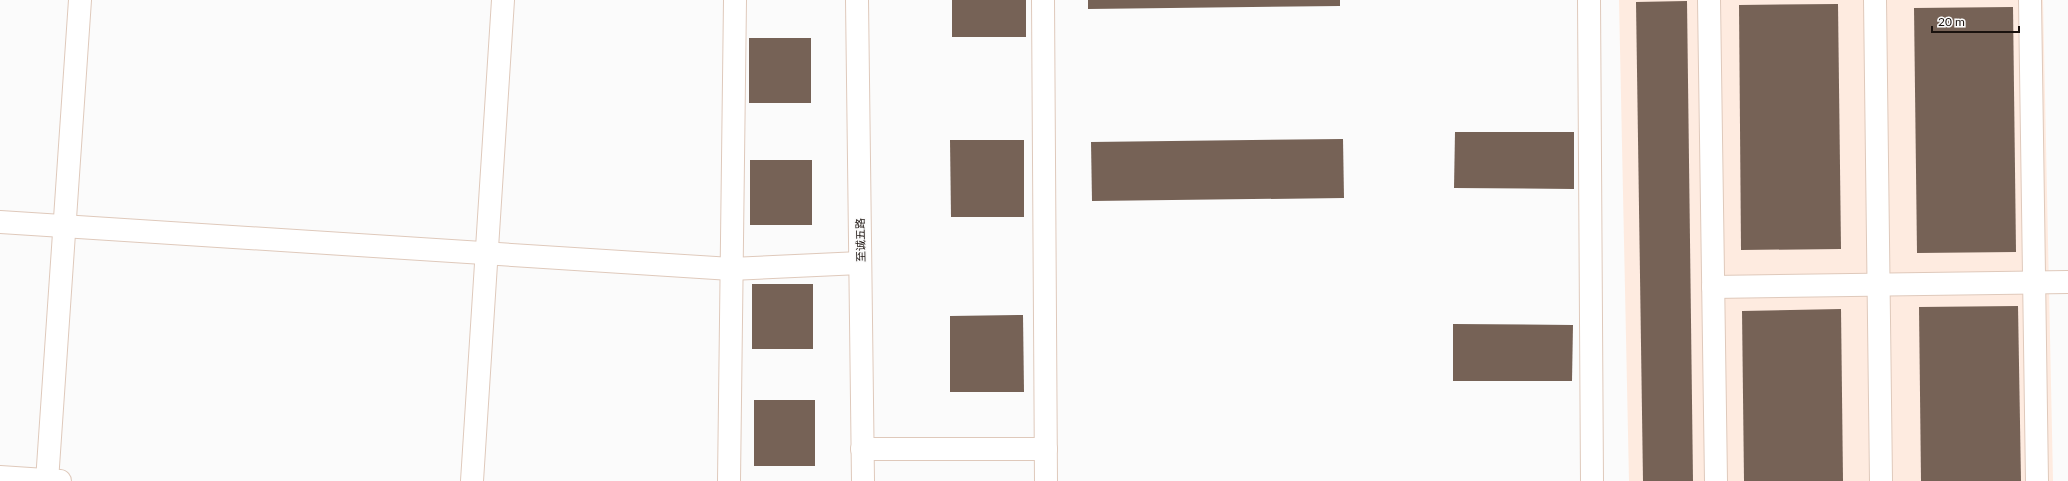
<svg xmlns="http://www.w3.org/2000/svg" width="2068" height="481" font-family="Lato,'Noto Sans SC',sans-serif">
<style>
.built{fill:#feebe0}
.building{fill:#766256}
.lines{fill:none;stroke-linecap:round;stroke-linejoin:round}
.minor-casing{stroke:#dfc9bb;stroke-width:24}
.minor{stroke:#fff;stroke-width:22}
.labels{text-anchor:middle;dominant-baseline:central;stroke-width:3;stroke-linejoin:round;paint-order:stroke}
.street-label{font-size:11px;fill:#1a120e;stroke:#fbfbfb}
</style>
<rect width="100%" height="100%" fill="#fbfbfb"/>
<polygon class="built" points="1619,0 2043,0 2053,481 1629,481"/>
<g class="building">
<rect x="952" y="0" width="74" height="37"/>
<polygon points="1088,0 1340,0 1340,6 1088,9"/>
<polygon points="1687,1 1693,481 1643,481 1636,2"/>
<polygon points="1838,4 1841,249 1741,250 1739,5"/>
<polygon points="2013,7 2016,252 1917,253 1914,8"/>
<rect x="749" y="38" width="62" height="65"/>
<polygon points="1455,132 1574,132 1574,189 1454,188"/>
<polygon points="1343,139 1344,198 1092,201 1091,142"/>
<polygon points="950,140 1024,140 1024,217 951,217"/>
<rect x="750" y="160" width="62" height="65"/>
<rect x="752" y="284" width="61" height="65"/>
<polygon points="2018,306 2021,481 1921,481 1919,307"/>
<polygon points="1841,309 1843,481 1744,481 1742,311"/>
<polygon points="1023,315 1024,392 950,392 950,316"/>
<polygon points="1453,324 1573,325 1572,381 1453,381"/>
<rect x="754" y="400" width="61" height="66"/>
</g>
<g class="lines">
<defs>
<g id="minor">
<polyline points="857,0 863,481"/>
<polyline points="1043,0 1046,481"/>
<polyline points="1589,0 1592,481"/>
<polyline points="1709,0 1716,481"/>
<polyline points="1875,0 1881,481"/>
<polyline points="2030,0 2037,481"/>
<polyline points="0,222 731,269 860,263"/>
<polyline points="1713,287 2068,282"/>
<polyline points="862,449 1046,449"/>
<polyline points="0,477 60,481"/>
<polyline points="47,481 80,0"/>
<polyline points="472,481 503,0"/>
<polyline points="729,481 735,0"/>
</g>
</defs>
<use href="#minor" class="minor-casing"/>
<use href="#minor" class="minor"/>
</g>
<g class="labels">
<g class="street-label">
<text transform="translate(860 240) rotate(-91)">至诚五路</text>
</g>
</g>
<path d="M1932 26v6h87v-6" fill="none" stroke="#1a120e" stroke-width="2"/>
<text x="1938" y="26" font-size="12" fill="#1a120e" stroke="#fbfbfb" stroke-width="3" paint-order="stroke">20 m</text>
</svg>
